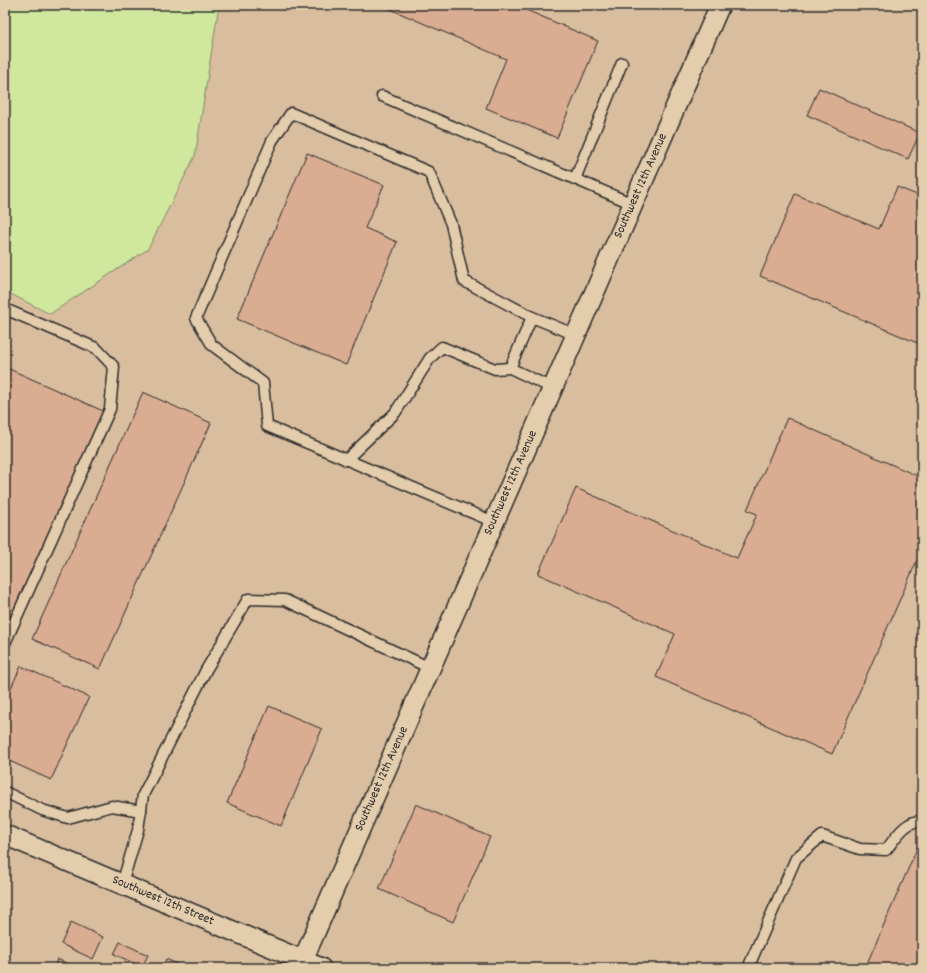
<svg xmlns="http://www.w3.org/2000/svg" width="927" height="973" font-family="Dekko,sans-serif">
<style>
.built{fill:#d9bd9f}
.green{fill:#cfe89e;stroke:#7d8a64}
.building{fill:#daac91;stroke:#2b2b2b}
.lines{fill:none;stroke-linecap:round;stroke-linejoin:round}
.service-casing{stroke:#2b2b2b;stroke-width:13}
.minor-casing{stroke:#2b2b2b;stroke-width:22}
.service{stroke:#e3cdac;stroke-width:10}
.minor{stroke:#e3cdac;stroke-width:19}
.rail{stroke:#2b2b2b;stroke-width:3}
.labels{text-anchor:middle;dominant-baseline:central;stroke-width:3;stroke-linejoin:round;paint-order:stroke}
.street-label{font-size:13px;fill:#2b2b2b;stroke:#e3cdac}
</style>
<rect width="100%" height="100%" fill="#e3cdac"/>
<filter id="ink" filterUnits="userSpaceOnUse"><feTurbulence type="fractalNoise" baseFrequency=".025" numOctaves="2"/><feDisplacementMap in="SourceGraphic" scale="8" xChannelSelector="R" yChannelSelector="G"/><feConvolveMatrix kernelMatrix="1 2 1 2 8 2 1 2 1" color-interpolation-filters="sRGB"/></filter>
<g filter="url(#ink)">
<polygon class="built" points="219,5 922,5 922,968 5,968 5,291 50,314 90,287 195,156"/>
<polygon class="green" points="5,5 219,5 195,156 148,249 50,314 5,291"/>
<g class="building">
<polygon points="381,5 515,5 598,41 557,138 486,108 506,59"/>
<polygon points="819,88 920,133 908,159 807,115"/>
<polygon points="307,153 384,185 365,228 397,242 346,365 237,319"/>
<polygon points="897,187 922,197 922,345 760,276 795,194 879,229"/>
<polygon points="5,367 103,411 5,629"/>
<polygon points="143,392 211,423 100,669 32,639"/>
<polygon points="787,418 922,478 922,549 832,754 656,677 675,634 538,574 576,488 737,558 757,514 747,510"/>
<polygon points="21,666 89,697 51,780 5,759 5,701"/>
<polygon points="269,706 322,729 281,826 227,803"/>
<polygon points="416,804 490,837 453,922 379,889"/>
<polygon points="922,837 922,968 865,968"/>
<polygon points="71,922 103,937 93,959 61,944"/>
<polygon points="120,942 148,955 142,967 114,954"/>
<polygon points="57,959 78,968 54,968"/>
<polygon points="166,959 186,968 162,968"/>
</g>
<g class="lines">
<defs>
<g id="service">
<polyline points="382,96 633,204"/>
<polyline points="575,179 622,63"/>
<polyline points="5,309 96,348 114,367 110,409 5,643"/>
<polyline points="552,388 510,368 532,317 576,335"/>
<polyline points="346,460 395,413 430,358 442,347 495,369 510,368"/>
<polyline points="494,522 267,426 263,383 212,345 196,318 272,141 291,113 429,172 451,224 464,281 532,317"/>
<polyline points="5,792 42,810 68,818 112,806 141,811"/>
<polyline points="122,884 138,830 143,795 206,670 248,599 285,600 430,668"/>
<path d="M748,968L796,858L822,836L860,849L886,850C895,839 905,820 922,821"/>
</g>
<g id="minor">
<polyline points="5,835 321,968"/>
<polyline points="303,960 720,5"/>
</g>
</defs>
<use href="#service" class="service-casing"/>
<use href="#minor" class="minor-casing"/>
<use href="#service" class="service"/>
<use href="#minor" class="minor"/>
<polyline class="rail" points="917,5 922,9"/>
</g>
</g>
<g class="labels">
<g class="street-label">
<text transform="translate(641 186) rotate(-66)">Southwest 12th Avenue</text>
<text transform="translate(511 483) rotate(-66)">Southwest 12th Avenue</text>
<text transform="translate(382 779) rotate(-66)">Southwest 12th Avenue</text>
<text transform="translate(163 901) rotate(23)">Southwest 12th Street</text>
</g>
</g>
<rect width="927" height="973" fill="none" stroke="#e3cdac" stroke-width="20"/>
<rect x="10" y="10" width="907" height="953" fill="none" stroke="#2b2b2b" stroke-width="1.5" filter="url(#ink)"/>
</svg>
